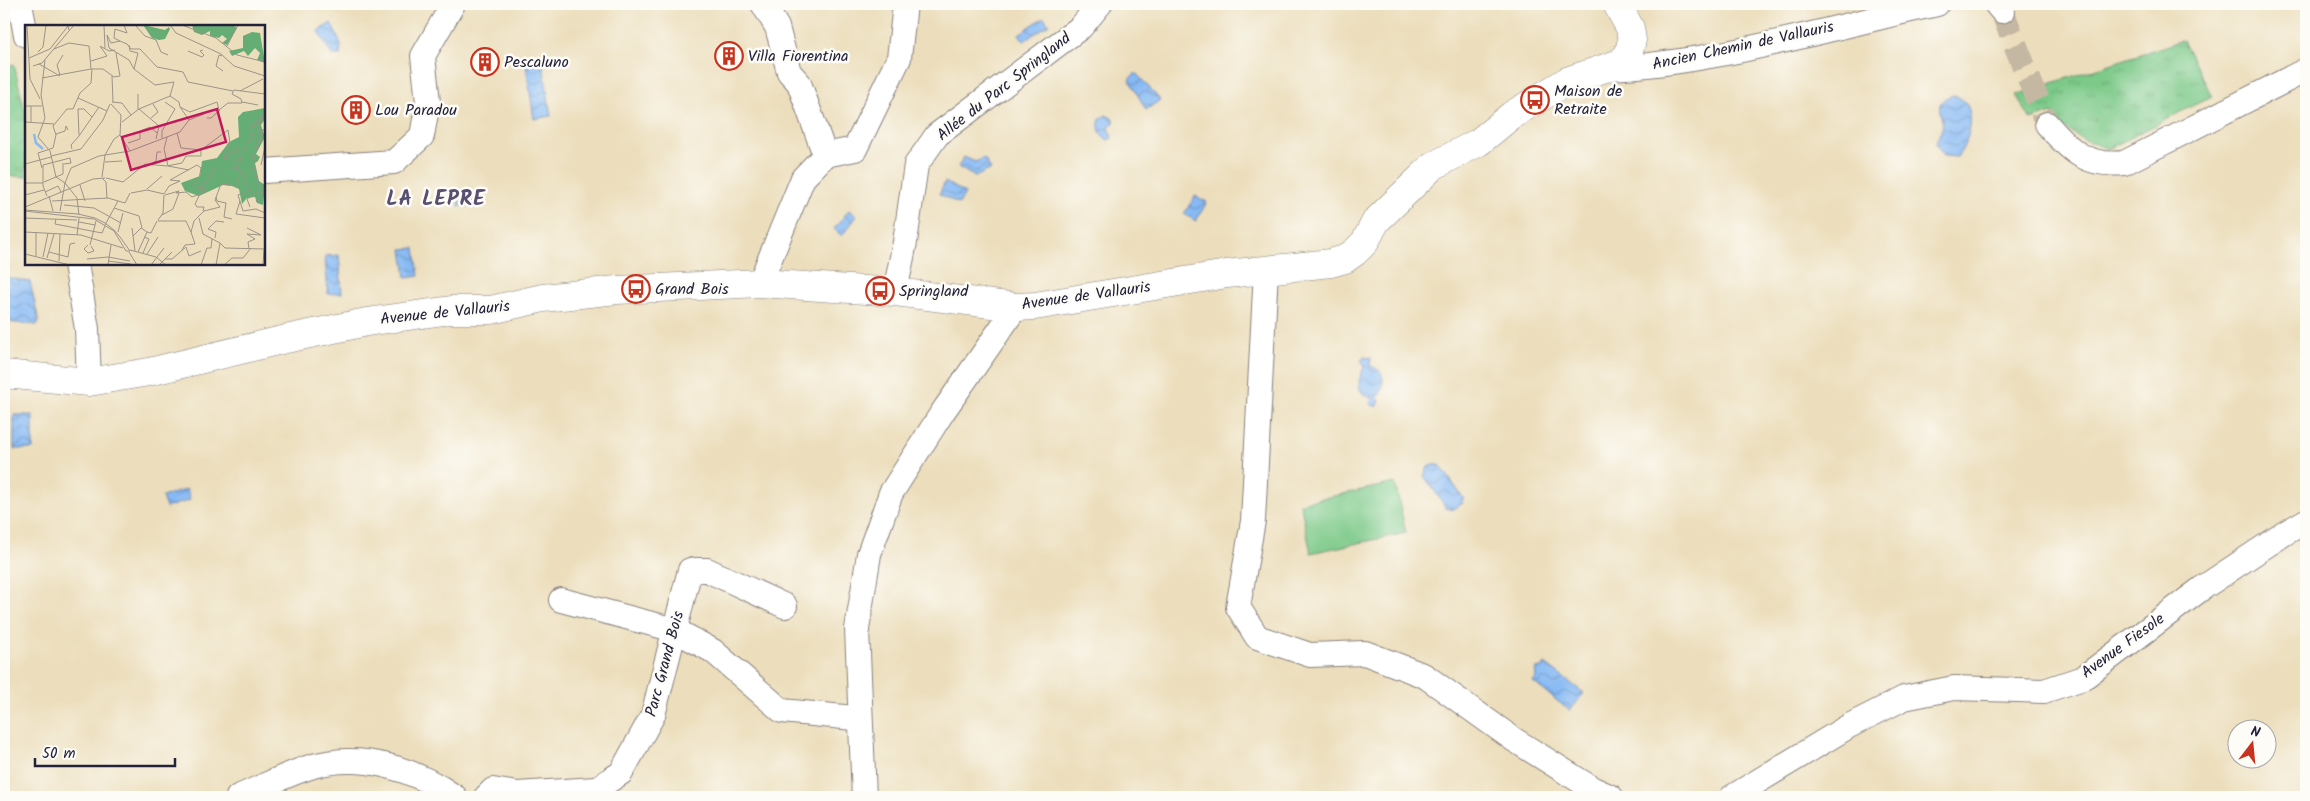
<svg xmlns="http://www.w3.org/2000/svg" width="2310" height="801" font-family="Kalam,sans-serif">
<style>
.grass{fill:url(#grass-tufts);stroke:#4f7662}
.pitch{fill:#7cc988;stroke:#4f7662}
.water{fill:url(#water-waves);stroke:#546e98}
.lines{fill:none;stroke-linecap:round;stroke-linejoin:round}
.minor-tunnel{stroke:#c4b8a2;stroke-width:24;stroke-dasharray:24 12;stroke-linecap:butt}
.minor-casing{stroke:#87807c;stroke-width:26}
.major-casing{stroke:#87807c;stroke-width:29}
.minor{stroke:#fff;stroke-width:24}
.major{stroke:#fff;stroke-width:28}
.labels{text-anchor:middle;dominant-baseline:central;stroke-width:5;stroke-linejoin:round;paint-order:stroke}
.street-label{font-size:16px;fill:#22223b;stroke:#fdfcf7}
.poi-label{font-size:16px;fill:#22223b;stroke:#fdfcf7;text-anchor:start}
.district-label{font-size:21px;font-weight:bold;letter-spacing:1px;fill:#584f71;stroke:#fdfcf7}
.inset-river{fill:none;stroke:#87baf4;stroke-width:2.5}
.inset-road{fill:none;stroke:#9b9388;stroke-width:1}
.view{fill:#c2185b;fill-opacity:0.15;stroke:#c2185b;stroke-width:2.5}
.inset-edge{fill:none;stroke:#22223b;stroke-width:2.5}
</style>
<defs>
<pattern id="grass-tufts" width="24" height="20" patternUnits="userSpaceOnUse" patternTransform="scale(1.25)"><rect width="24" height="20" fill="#7cc988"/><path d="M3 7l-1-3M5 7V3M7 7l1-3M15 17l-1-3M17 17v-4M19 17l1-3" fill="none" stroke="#6bac76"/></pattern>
<pattern id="water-waves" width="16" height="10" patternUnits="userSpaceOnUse" patternTransform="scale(1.25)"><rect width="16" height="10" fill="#87baf4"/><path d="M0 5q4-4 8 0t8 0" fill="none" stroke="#6e97c7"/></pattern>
</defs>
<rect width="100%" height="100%" fill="#fdfcf7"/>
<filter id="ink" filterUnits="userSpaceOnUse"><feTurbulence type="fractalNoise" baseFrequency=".02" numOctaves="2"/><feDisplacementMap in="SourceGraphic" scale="10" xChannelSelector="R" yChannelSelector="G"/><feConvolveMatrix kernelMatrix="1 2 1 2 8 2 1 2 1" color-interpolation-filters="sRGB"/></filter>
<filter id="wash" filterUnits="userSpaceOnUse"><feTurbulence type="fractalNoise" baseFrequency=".0096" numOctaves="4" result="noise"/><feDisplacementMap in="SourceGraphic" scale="20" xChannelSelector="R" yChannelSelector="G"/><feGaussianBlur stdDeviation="1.12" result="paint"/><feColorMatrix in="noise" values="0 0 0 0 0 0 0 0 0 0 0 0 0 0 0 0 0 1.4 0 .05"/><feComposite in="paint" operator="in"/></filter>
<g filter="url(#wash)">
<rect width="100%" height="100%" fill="#ecdebc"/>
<g class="grass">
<path d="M2183,40L2212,96L2108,149C2085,140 2065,134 2052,113L2031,120L2016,95Z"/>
<polygon points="14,64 26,116 26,177 4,175 4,67"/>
</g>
<polygon class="pitch" points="1395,483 1406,533 1311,553 1300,503"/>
<g class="water">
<polygon points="1044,17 1049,24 1024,41 1019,34"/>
<polygon points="331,23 341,44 340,55 332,55 318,31"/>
<polygon points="542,58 551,116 534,119 525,60"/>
<polygon points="1136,73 1160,100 1146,110 1129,79"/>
<path d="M1953,95C1981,103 1970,141 1957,157L1943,156L1936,144C1937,138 1940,134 1942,129C1945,114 1929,103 1953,95Z"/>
<path d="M1106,115L1114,119V123L1109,128L1112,138L1108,140C1100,135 1097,128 1100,119Z"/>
<polygon points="964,157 975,162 984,158 991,169 975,177 958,167"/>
<polygon points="945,182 965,193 959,204 939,194"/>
<polygon points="484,192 485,204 459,206 458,194"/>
<polygon points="1195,196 1207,202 1196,221 1184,214"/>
<polygon points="849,210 857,216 842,236 834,229"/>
<polygon points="415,248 419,276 406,278 402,249"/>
<polygon points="339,255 342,293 328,294 325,256"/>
<polygon points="6,277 30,282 39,321 37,325 5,322"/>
<path d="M1364,357L1371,358L1370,366C1386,370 1385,383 1379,396H1376L1380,401L1377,407L1370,404L1372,398C1354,394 1358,377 1365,366L1361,361Z"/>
<rect x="14" y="415" width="19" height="34"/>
<polygon points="1434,465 1440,465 1464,499 1461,500 1463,503 1451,510 1450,508 1447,509 1424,476 1428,467"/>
<polygon points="187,489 190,500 166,508 162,497"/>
<polygon points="1545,664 1584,693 1570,711 1533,682 1536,677 1535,669 1542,668"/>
</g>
</g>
<g filter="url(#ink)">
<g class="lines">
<polyline class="minor-tunnel" points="2002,11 2047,124"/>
<defs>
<g id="minor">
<polyline points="20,4 26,35"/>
<polyline points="763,4 777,27 789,72 799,83 825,155"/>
<polyline points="1996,4 2002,11"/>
<path d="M1608,68C1715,64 1832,27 1937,4"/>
<path d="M2047,124C2070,151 2087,167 2124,163L2306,70"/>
<polyline points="264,171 394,162 422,136 428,102 423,56 453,4"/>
<polyline points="76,264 87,329 89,382"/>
<polyline points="1266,270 1253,521 1238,607 1257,637 1310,655 1365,653 1425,676 1513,739 1593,789 1611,797"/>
<polyline points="760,283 803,178 825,155 855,149 899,58 905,4"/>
<polyline points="895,292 905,242 916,165 937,135 1081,27 1100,4"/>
<polyline points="561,600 675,630 713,651 782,711 854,718"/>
<path d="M238,797C262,787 287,774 313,766C361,752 415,769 455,797"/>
<polyline points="486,797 493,790 517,794 596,789 621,773 653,715 690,570 707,570 785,606"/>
<polyline points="864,797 857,629 869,554 891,493 942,413 1016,307"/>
<polyline points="1732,797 1849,726 1904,698 1954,688 2044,691 2083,678 2201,589 2285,533 2306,521"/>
</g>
<polyline id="major" points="4,374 89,382 149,372 286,339 367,322 451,310 491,310 543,298 617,290 760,283 895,292 1016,307 1035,306 1227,274 1331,263 1345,259 1355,252 1365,242 1376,221 1433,166 1479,142 1512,115 1567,81 1620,63 1628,55 1632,40 1630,28 1617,4"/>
</defs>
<use href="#minor" class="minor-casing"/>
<use href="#major" class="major-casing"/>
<use href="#minor" class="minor"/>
<use href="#major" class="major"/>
</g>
</g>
<defs>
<symbol id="building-ring" viewBox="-11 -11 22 22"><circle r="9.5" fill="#fdfcf7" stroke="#c8321e" stroke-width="1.5"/><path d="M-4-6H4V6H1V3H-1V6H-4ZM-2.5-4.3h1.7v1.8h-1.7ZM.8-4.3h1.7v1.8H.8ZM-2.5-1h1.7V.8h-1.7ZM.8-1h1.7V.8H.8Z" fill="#c8321e"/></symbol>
<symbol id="bus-ring" viewBox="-11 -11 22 22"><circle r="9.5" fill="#fdfcf7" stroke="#c8321e" stroke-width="1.5"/><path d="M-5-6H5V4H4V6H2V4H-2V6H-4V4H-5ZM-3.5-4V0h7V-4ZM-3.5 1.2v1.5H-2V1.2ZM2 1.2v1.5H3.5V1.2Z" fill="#c8321e"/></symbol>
</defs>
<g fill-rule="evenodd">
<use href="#building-ring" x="713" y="40" width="32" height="32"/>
<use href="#building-ring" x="469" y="46" width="32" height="32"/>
<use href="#bus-ring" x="1519" y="84" width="32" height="32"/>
<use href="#building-ring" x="340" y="94" width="32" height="32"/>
<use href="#bus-ring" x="620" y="273" width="32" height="32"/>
<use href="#bus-ring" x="864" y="275" width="32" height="32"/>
</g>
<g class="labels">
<g class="street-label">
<text transform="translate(1743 46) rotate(-12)">Ancien Chemin de Vallauris</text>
<text transform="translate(1004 87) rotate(-38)">Allée du Parc Springland</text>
<text transform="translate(1086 296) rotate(-8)">Avenue de Vallauris</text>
<text transform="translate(445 313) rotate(-6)">Avenue de Vallauris</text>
<text transform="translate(2123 646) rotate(-36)">Avenue Fiesole</text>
<text transform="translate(665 664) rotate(-75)">Parc Grand Bois</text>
</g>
<g class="poi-label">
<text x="748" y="56">Villa Fiorentina</text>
<text x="504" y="62">Pescaluno</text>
<text x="1554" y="91">Maison de<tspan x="1554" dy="18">Retraite</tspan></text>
<text x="375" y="110">Lou Paradou</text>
<text x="655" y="289">Grand Bois</text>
<text x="899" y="291">Springland</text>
</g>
<g class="district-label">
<text x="436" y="199">LA LEPRE</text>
</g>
</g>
<g transform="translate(25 25)">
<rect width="240" height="240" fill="#ecdebc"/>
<path d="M118,0L140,5L144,2L145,4L140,14L134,15L127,13ZM167,0H208L212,3L202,20L197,18L202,14L197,10L194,13L185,11V6L177,10L169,7ZM227,7L235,8L240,38L232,35L235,28L230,23L223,31L219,26L207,31L204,26L218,23V11ZM240,83V94L236,100L240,112L231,129L235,132L233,136L230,138L234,156L240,160L238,180L232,178L230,172L222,173L217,179L214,164L207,161L198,160L174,171L160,166L156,158L175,151L177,136L192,133L204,117L214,112L213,92L218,87Z" fill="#65ad74"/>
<path class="inset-river" d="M9,109L11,118L18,124"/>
<path class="inset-road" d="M2,0L5,54L15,74M79,0L80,23M110,0L120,11L131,15L136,27L143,30M145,0L151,8L196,29L209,41L240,51M157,0L191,13L212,30L240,37M95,16L89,13L90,4L102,8L99,0M44,18L64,21L66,44M104,20L105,26L113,28L109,44L104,35L84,23L82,10L86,18L95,16L102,19L106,24H115L132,42L158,47L163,57L208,66M202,21L213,0M29,24L44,18M163,26L177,32L179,30L175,26L178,25M13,27L18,22L21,0M197,31L194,30L191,41L198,46M4,33L25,24L43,1L44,5M66,36L82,31L75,21L84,26L90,25M14,39L35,51M8,41L17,38L49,0M109,44L130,60L149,57L145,71M35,50L32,40L38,30M87,51L88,77M89,52L95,51L91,28M17,53L66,44H78L89,52M215,66L238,54M113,69V85M16,70L20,93L13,112L25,126L31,152L40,158L35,186M16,70L20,35M145,71L154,77L155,82M53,73L82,86M87,77L97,78L106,90M217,77L233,80M86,79L96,90L95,110M0,81H17M6,81V97M53,84L54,110M53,84H59L67,92M114,84L134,101L131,114M240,91L232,103L237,112L232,120L239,111L237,107L240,103M126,93L133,87L128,79M182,93H186L195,85M164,95L179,89M0,97L29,99M97,97L114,84L145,71M152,108L156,123L176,125M31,109L40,106L41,101L43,105M95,110L105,126M54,111L74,82M142,112L139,124L143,141L164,145M137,113V106L150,84L140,77M103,118L115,114V106L125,102L132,108M232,120L228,139L235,162M47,124L46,120L54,111M26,131L56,124L78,95L85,79M80,137L97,136M0,139L26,132M126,139L131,136L132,127H136M236,140L240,122M17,143L13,128L28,123L31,110L28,101L42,84H48L55,68L66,58L67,44M213,146L221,149L218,155L225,165L213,170L218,186L231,184L240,188M213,146L217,127L228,112L226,103L240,89M77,152L80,130L89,114L95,110M77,153L81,157L82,173M81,153L98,157L120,139L142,141L157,138L161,131H176V125M19,157L38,149V138M0,158H18M55,160L60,176M173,163L180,160L190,142M122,164L137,151M20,167L33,161L36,167M106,168L122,165L139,169M139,169L144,161L155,156L145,155L172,140L176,143L174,154L168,162L179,164L180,167L176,169M0,170L19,165M140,170L154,166L151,168L161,167L167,172L175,169L170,179L172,182H179L178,186M22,171L18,161V140L45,133L46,138L39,139M24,171L28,186M191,172L192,176L201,178L199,192L207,194M27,176L83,173L100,178L105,168M215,176L211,189L240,193M233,178L231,176L240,165M39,180L69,183L96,198M0,182L68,154L80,153M225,182L222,174L237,165L235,162M89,183L114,191L117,203M0,185L53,189L70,193L80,198L89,205L95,212L105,226H101L89,206L69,194L0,186M54,190L52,173L40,158L46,143L74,131L105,126L155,107L164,95L155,82L165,87L192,77L194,85L203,78H217L216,74L207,69L209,65L240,69M137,190L148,184L154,168M0,193L52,195M174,193L178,209L195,218M31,194L30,199L77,208L80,201M133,195L138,188L139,170M133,196H161L166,207L169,196L179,186L195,182L190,175L196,159L213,161V152L206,145L213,137L208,131L212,123L202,131V135L199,133L205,118L203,105L176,125M54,197L70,200M80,200L93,176M107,203L110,226M222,203L236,210L222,209L230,214L223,217L224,224M0,207L56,210L98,223M93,207L98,188M122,207L126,208L132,196M11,208V231M52,210L54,193M108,211L116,203L122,207M190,213L191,207L183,204L191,196L199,197M63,220L59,224L63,228L69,226L66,221M65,220L71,196M105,225L131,232L141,240M157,225L160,220L170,219L166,207M24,227L43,232L45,219L50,218M104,227L112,240M113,227L122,207M118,228L124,214L119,212M0,229L45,240M122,229L133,212M18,232L23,208M22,233L29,209M62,234L83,232L105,236M140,234H147L161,222L164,231L176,226M34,236L35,209M83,236L106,239M83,240L86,220M126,240L139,223M134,240L147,227M176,240L182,223H186L187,214M191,240L195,218L200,223L239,224M199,240L207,233H218L226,223M238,240L239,225"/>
<path class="view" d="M192,84L201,117L106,145L97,112Z"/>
<rect width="240" height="240" class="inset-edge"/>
</g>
<rect width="2310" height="801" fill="none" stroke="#fdfcf7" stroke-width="20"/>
<g transform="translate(2252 744) rotate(16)"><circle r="24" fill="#fdfcf7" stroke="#a5a5ac"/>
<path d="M0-4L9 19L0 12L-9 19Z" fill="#c8321e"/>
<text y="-8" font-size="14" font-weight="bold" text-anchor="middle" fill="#22223b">N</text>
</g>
<path d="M35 758v8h140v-8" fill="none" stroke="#22223b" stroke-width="2.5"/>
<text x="42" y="758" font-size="15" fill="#22223b" stroke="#fdfcf7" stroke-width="4" paint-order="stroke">50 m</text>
</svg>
